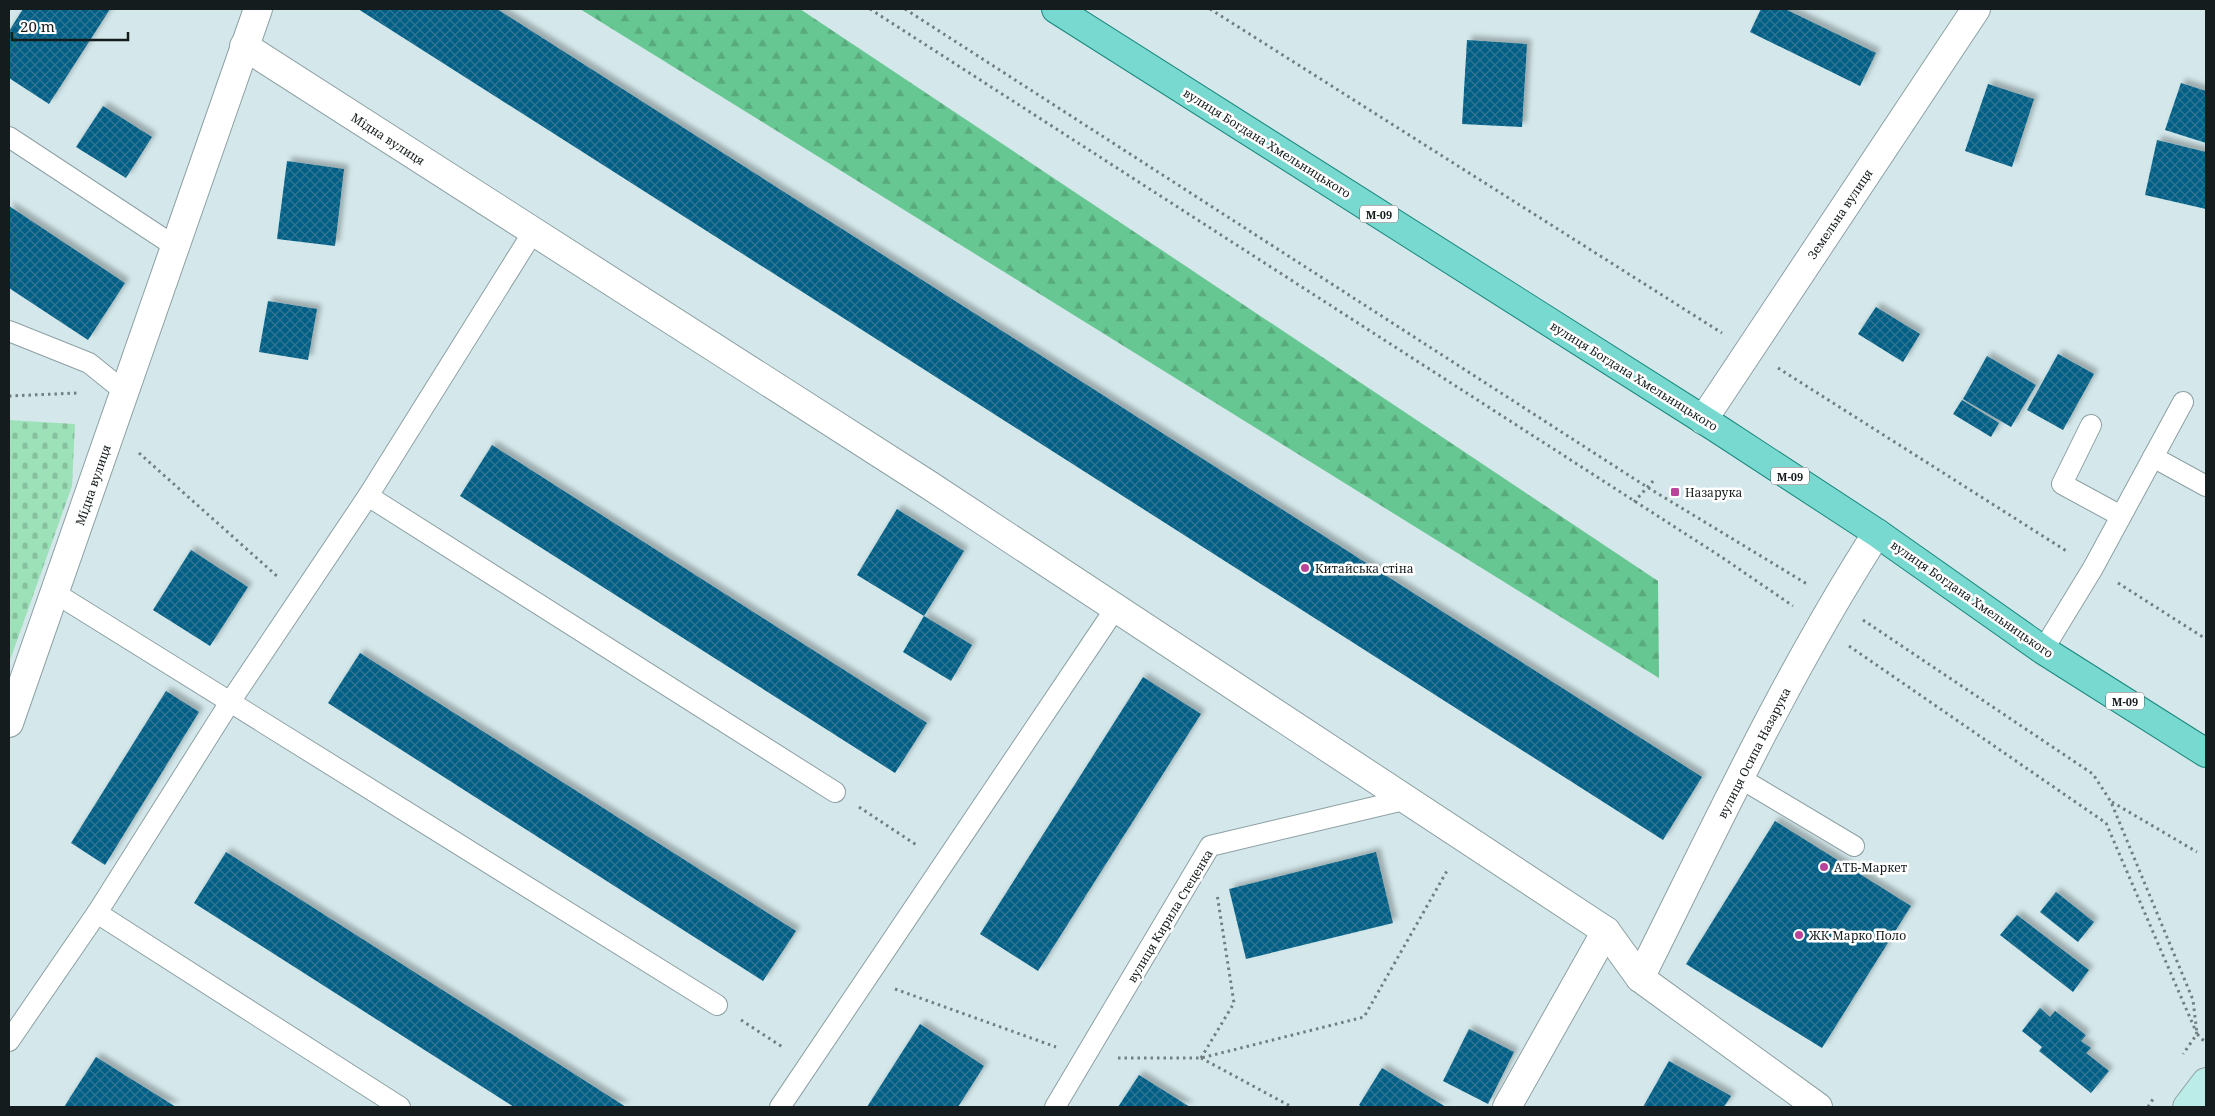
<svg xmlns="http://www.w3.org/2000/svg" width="2215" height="1116" font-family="'Noto Serif',serif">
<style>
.forest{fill:url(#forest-firs)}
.cemetery{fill:url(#cemetery-stones)}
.building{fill:url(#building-cross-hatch);filter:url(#shadow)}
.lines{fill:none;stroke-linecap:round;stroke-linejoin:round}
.service-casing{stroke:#8da0a3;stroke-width:22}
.minor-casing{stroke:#8da0a3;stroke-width:30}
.secondary-casing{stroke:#8da0a3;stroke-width:30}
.primary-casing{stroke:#1a877d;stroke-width:30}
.path{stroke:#727f81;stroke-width:3;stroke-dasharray:2.5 4;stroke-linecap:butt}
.service{stroke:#fff;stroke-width:20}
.minor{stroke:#fff;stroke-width:28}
.secondary{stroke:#bbece7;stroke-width:28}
.primary{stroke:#77d9d0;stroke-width:28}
.poi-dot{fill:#b94399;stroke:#fff;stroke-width:2}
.labels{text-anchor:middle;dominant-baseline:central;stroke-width:5;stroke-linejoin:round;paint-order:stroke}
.shield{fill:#fff;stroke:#5b6061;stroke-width:1}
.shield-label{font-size:11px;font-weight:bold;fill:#151c1d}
.street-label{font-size:12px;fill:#151c1d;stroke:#fff}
.poi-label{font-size:12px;fill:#151c1d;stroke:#fff;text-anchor:start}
</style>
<defs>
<pattern id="forest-firs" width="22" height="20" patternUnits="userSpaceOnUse" patternTransform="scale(1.25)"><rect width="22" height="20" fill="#66c792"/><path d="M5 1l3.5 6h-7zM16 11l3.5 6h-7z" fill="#58aa7d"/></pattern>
<pattern id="cemetery-stones" width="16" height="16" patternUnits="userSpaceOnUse" patternTransform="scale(1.25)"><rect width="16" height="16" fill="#9de1b8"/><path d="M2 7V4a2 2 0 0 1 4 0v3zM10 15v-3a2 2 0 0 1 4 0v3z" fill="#86c09e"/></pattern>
<pattern id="building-cross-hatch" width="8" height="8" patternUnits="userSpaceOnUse" patternTransform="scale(1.25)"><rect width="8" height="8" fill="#035f86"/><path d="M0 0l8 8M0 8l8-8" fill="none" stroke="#307693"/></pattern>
<filter id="shadow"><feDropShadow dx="4.5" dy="-4.5" stdDeviation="2.5" flood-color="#0004"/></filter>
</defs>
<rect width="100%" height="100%" fill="#d4e8eb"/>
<polygon class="forest" points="580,9 800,9 1658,581 1659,678"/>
<polygon class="cemetery" points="9,420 75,424 72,486 9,663"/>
<g class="building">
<polygon points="23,9 110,9 49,104 9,78 9,31"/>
<polygon points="358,9 497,9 1702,777 1663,840"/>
<polygon points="1761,9 1785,9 1876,53 1860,86 1750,32"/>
<polygon points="1467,40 1527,44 1522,127 1462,124"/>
<polygon points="2181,83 2206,91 2206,143 2165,130"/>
<polygon points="1988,84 2034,99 2012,167 1965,151"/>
<polygon points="103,106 152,137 126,178 76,147"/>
<polygon points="2157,140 2206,152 2206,209 2145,195"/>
<polygon points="287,161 344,169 335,246 277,239"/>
<polygon points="9,206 125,283 88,340 9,288"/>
<polygon points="268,301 317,309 308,360 259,352"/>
<polygon points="1876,307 1920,334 1903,362 1858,334"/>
<polygon points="2058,354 2094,374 2063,430 2027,410"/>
<polygon points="1987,356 2036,385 2011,427 1963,399"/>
<polygon points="1962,400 1999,423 1991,437 1953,414"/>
<polygon points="492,445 927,723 895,773 460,496"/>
<polygon points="897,509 964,551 924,616 857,575"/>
<polygon points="191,550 248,587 210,646 153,610"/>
<polygon points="924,616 972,645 951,681 903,652"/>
<polygon points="360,653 796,931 763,981 328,703"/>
<polygon points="1143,677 1201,714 1038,971 980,934"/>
<polygon points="166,691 199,712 105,865 71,843"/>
<polygon points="1775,821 1911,906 1822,1048 1686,964"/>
<polygon points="226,852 626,1107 514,1107 194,903"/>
<polygon points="1376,852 1393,923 1246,959 1229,889"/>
<polygon points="2056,892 2094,922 2078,942 2040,912"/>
<polygon points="2017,915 2089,970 2073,992 2000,935"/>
<polygon points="2040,1008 2050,1017 2055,1011 2086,1035 2081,1041 2091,1048 2086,1053 2109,1071 2091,1093 2039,1051 2042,1047 2022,1031"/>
<polygon points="920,1024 984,1066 958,1107 867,1107"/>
<polygon points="1469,1029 1514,1052 1488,1104 1443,1081"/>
<polygon points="96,1057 176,1107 64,1107"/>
<polygon points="1669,1061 1731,1096 1724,1107 1643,1107"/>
<polygon points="1382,1068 1446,1107 1362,1107 1359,1105"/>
<polygon points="1139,1075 1190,1107 1118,1107"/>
</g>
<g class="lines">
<defs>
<g id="service">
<polyline points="9,137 176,247"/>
<polyline points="9,331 89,363 125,392"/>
<polyline points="2091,425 2062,484 2121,516"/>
<polyline points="2153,457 2206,486"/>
<polyline points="368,496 835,792"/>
<polyline points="55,593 717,1005"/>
<polyline points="2043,650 2093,568 2183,402"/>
<polyline points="1740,778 1854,846"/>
<polyline points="97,913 400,1107"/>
<polyline points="9,1041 97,913 230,702 368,496 533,232"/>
<polyline points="780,1107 1115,609"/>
<polyline points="1055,1107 1210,846 1408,799"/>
</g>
<g id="minor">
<polyline points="244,46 929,485 1606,931 1640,978 1818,1107"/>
<polyline points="1703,420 1976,9"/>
<polyline points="9,723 258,9"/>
<path d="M1640,978C1715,828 1786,675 1877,533"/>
<polyline points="1507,1107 1606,931"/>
</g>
<polyline id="secondary" points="2187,1107 2206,1082"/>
<polyline id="primary" points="1056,9 1718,429 1877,533 2043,650 2206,753"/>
</defs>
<use href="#service" class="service-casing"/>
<use href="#minor" class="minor-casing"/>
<use href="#secondary" class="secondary-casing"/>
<use href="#primary" class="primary-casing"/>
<g class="path">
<polyline points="870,9 1723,558 1793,606"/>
<polyline points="905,9 1647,487 1807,584"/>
<polyline points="1210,9 1722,333"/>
<polyline points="1778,368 2068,552"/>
<polyline points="9,396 77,393"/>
<polyline points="139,453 278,577"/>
<polyline points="1634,502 1654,480"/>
<polyline points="2118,583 2206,639"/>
<polyline points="1863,620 2093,774 2111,802 2193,1000 2197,1034 2206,1043"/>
<polyline points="1849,646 2106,823 2197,1034 2183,1054"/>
<polyline points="2112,802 2197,852"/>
<polyline points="859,807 918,846"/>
<polyline points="895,989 1056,1047"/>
<polyline points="741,1020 784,1048"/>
<polyline points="1118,1058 1201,1058 1364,1017 1448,869"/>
<polyline points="1201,1058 1234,1003 1217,894"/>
<polyline points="1201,1058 1292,1107"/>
<polyline points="2148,1107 2153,1099"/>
</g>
<use href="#service" class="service"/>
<use href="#minor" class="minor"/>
<use href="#secondary" class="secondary"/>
<use href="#primary" class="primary"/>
</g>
<g class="poi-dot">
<rect x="1670" y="487" width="10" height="10" rx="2.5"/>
<circle cx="1305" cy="568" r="5"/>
<circle cx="1824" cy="867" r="5"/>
<circle cx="1799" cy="935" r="5"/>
</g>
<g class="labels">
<g class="shield">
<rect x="1360" y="205.5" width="38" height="17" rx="4"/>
<rect x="1771" y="467.5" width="38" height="17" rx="4"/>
<rect x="2106" y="692.5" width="38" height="17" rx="4"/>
</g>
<g class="shield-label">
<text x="1379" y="214">М-09</text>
<text x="1790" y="476">М-09</text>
<text x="2125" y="701">М-09</text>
</g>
<g class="street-label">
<text transform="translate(388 139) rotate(33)">Мідна вулиця</text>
<text transform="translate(1267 143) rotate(32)">вулиця Богдана Хмельницького</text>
<text transform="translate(1840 214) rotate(-56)">Земельна вулиця</text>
<text transform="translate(1634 376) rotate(32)">вулиця Богдана Хмельницького</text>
<text transform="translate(93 485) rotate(-71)">Мідна вулиця</text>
<text transform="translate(1972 599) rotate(35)">вулиця Богдана Хмельницького</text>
<text transform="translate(1754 753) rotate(-63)">вулиця Осипа Назарука</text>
<text transform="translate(1170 916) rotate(-59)">вулиця Кирила Стеценка</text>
</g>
<g class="poi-label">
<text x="1685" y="492">Назарука</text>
<text x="1315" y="568">Китайська стіна</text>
<text x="1834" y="867">АТБ-Маркет</text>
<text x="1809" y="935">ЖК Марко Поло</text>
</g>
</g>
<rect width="2215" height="1116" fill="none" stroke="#151c1d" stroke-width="20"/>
<path d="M12 32v8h116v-8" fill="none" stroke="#151c1d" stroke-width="2.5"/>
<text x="20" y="32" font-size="15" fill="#151c1d" stroke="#ffffff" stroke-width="4" paint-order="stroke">20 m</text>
</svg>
